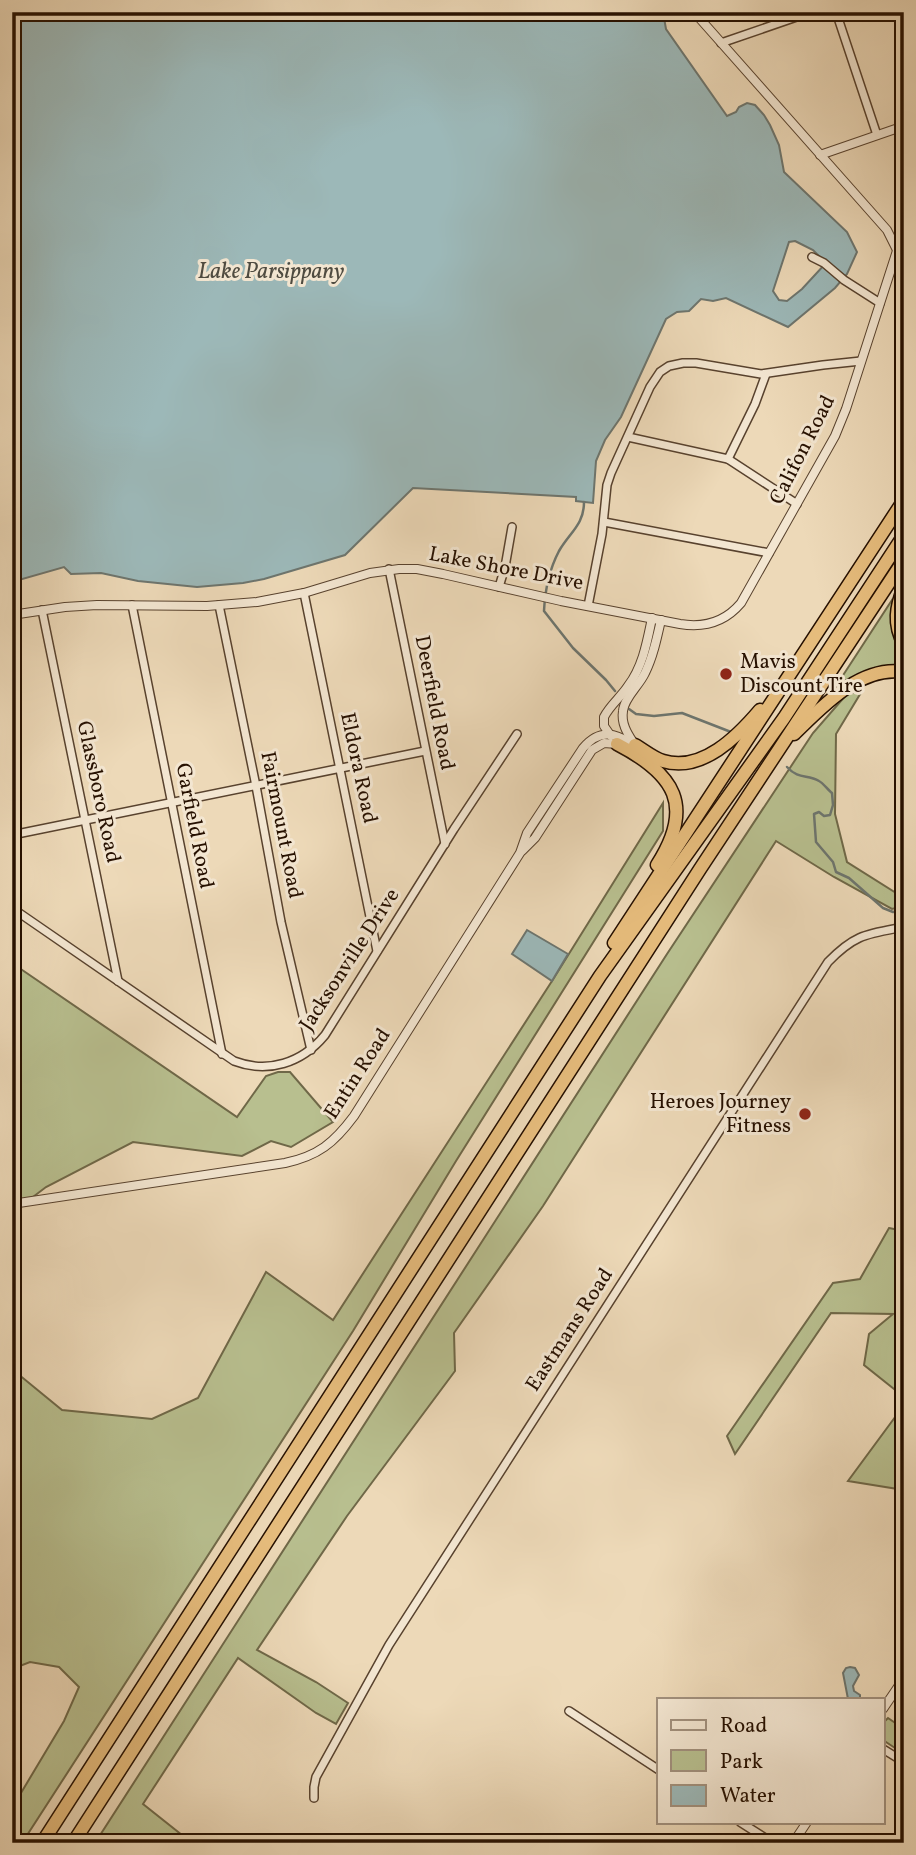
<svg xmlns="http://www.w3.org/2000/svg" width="916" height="1855" font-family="Vollkorn,serif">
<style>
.green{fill:#b8bf8f;stroke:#6f6848;stroke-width:2}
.water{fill:#9cb8b8;stroke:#6d756e;stroke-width:2;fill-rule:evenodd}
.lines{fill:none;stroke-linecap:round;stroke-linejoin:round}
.stream{stroke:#6d756e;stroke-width:2.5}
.minor-casing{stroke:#58422e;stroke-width:10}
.tertiary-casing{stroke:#58422e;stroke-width:10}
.motorway-casing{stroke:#261000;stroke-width:15}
.minor{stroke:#f3e6d1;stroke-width:7}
.tertiary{stroke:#f3e6d1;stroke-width:8}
.motorway{stroke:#e6bc7c;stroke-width:12}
.poi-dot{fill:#8f2418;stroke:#f3e6d1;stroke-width:2.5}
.labels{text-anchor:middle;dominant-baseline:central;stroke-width:6;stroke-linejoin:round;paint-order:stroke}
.street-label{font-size:21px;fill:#261000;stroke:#f3e6d1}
.poi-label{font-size:21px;fill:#261000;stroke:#f3e6d1;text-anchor:start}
.water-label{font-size:23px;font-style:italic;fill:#4f4b40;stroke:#f3e6d1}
</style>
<rect width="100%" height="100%" fill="#edd9b8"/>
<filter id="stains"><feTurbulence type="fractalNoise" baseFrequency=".00286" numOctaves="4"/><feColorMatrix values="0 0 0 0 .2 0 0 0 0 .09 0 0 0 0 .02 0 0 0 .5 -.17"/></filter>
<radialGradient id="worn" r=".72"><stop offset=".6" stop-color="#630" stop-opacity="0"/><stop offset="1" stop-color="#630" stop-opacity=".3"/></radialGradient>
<g class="green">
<polygon points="892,600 904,650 904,667 889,666 840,685 838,683"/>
<polygon points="862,691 836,734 835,814 847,862 904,898 904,906 892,909 834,877 776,841 543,1206 454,1333 455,1371 347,1516 257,1650 316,1682 348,1703 336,1724 316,1713 238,1658 143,1804 192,1843 95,1843 667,954 813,733 847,694"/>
<polygon points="663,803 663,831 456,1161 353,1331 22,1843 12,1843 12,1808 64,1721 79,1687 59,1667 30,1662 12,1669 12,1369 62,1410 152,1419 198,1398 266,1272 333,1320 552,981"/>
<polygon points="12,963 237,1117 266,1076 278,1072 290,1072 333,1122 291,1147 271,1141 242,1156 133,1142 46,1187 12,1213"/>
<polygon points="889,1228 904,1231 904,1397 864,1365 869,1334 893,1314 831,1313 735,1454 727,1436 833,1283 860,1279"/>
<polygon points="904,1405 904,1490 848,1481"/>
<polygon points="888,1718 904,1729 904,1754 883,1740 883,1723"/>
</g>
<g class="water">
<path d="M12,12H663L666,29L727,116L736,112L739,107L747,103L755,105L764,115L770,125L779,145L784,172L847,232L857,252L847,274L835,288L788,327L726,298L713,301L701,299L689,311L677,312L666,319L621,417L605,440L596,461L593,503L576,501V497L413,488L345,555L264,579L243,583L197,587L138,581L101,573L71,574L64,567L12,582ZM795,241L813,250L826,263L802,289L787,301L779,300L773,291L789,242Z"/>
<polygon points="527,930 568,954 552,981 512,954"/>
<polygon points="850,1667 855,1668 859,1675 853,1686 854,1691 860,1695 860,1699 848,1699 843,1673 846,1668"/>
</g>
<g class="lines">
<g class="stream">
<path d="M584,502C584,525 570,532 559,551C549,570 545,590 544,611L573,648L606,680L615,691"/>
<polyline points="629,709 636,714 654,716 682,713 731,732"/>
<path d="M787,767C799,780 807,774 819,781C823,783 828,790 832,793L833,805L830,815L824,816L819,812L814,814L816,842L833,862L836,872L849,878L883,908L893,912L904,910"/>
</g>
<defs>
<g id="minor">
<polyline points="836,12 877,135"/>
<polyline points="721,43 811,12"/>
<polyline points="812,257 824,263 844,280 880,303"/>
<polyline points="628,437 728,459 797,504"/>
<polyline points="728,459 755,404 766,374"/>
<polyline points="604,522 769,553"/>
<polyline points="389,569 445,844"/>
<polyline points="499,587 505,567 512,527"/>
<polyline points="304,593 377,951"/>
<polyline points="132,605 222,1054"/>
<polyline points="219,605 256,786 281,922 311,1050"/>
<polyline points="588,606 602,534 607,485 611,473 650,387 660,372 669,366 683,363 696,363 761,374 823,365 861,361"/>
<polyline points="42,610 118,981"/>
<polyline points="12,835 425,751"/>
<path d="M12,908L234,1061C268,1074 302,1063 325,1035L454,829L517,734"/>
<polyline points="569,1711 659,1770"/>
<polyline points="883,1749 904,1762"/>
<path d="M314,1798V1787L316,1777L389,1645L828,962C855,934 867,934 904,927"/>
<polyline points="740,1822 773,1843"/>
</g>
<g id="tertiary">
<polyline points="694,12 887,230 897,250"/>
<polyline points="820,155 904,126"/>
<path d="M12,615L65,607L97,605L207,606L257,602L304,593L370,573L399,569H417L443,574L561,601L680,624C704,628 725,622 741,603L835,436L846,409L904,229"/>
<path d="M611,736L604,726V717C610,705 621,697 628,686C643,666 647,642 652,618"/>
<path d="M633,742C627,733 621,723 623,711C624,698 639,686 645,673C653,657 657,638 661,620"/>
<polyline points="522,851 535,838 592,750 604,743 617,744"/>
<path d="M12,1204L285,1163C318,1156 334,1143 354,1116L520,853L527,833L583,748C600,728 615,733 635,745"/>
<polyline points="883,1709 904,1678"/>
<polyline points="793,1843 807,1822"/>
</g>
<g id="motorway">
<path d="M904,587C896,607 893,624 904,644"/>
<path d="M794,734C822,707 860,665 904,672"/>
<path d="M617,744C675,774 695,806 657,865"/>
<path d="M635,745C644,750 653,758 663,761C702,773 738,736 760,710"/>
<polyline points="614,943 904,500"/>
<polyline points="42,1843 600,976 784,718 904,535"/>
<polyline points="73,1843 700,869 904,560"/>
</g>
</defs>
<use href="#minor" class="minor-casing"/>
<use href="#tertiary" class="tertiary-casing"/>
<use href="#motorway" class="motorway-casing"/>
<use href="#minor" class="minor"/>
<use href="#tertiary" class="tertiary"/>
<use href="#motorway" class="motorway"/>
</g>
<g class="poi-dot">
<circle cx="726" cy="674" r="7"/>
<circle cx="805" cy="1114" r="7"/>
</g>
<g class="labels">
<g class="street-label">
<text transform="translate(803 450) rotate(-63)">Califon Road</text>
<text transform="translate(506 569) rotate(11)">Lake Shore Drive</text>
<text transform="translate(434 703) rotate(79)">Deerfield Road</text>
<text transform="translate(358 768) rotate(78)">Eldora Road</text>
<text transform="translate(98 792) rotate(78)">Glassboro Road</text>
<text transform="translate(281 825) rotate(79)">Fairmount Road</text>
<text transform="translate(194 826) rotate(79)">Garfield Road</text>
<text transform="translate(350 960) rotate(-57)">Jacksonville Drive</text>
<text transform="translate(358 1074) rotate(-57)">Entin Road</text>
<text transform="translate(570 1330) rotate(-57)">Eastmans Road</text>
</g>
<g class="poi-label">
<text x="740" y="662">Mavis<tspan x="740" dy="24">Discount Tire</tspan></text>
<text x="791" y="1102" text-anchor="end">Heroes Journey<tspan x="791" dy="24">Fitness</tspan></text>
</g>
<g class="water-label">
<text x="271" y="272">Lake Parsippany</text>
</g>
</g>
<rect width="916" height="1855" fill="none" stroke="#edd9b8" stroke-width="42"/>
<rect x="14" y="14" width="888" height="1827" fill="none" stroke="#261000" stroke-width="3.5"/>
<rect x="21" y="21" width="874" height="1813" fill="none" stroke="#261000" stroke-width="2"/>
<rect x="657" y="1698" width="228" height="126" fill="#f3e6d1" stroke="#a1907d" stroke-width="2"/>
<rect x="671" y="1720" width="35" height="10" fill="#f3e6d1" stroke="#a1907d" stroke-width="2"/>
<text x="720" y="1732" font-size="21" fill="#261000">Road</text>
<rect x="671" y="1750" width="35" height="21" fill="#b8bf8f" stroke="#a1907d" stroke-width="2"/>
<text x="720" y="1768" font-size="21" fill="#261000">Park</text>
<rect x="671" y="1785" width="35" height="21" fill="#9cb8b8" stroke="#a1907d" stroke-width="2"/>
<text x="720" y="1802" font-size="21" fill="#261000">Water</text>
<rect width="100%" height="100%" filter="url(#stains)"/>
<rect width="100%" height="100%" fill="url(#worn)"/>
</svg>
